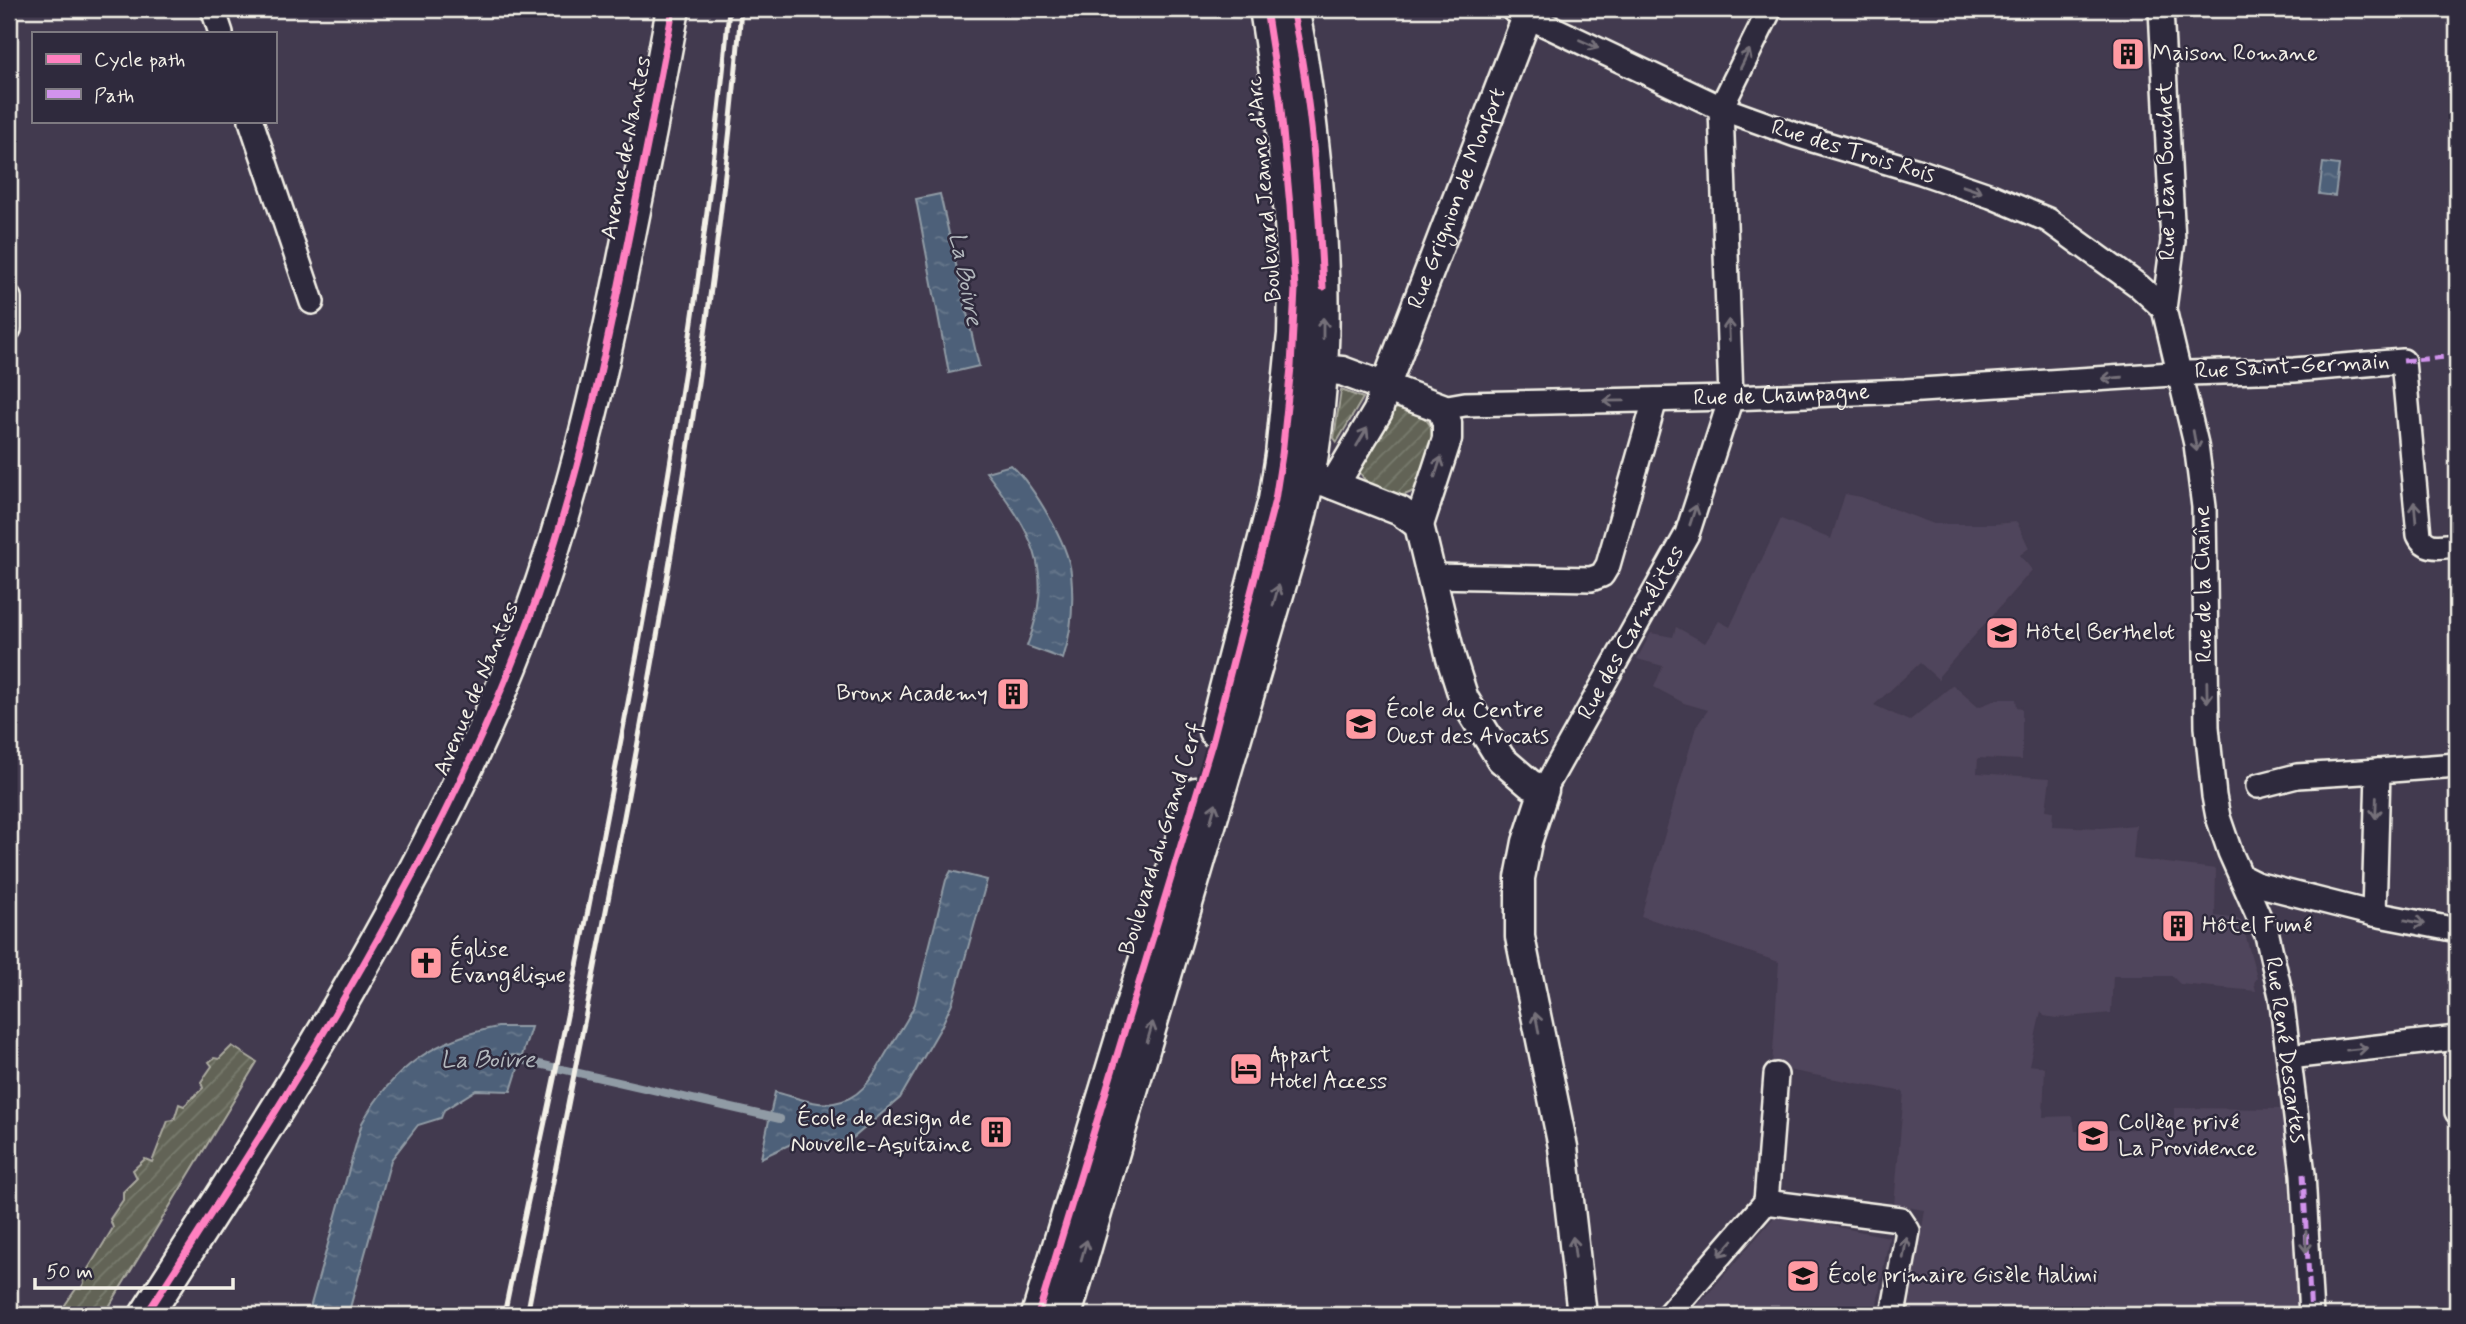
<svg xmlns="http://www.w3.org/2000/svg" width="2466" height="1324" font-family="Mynerve,sans-serif">
<style>
.built{fill:#50455b}
.garden{fill:url(#garden-furrows);stroke:#abaa9f;stroke-width:2}
.water{fill:url(#water-ripples);stroke:#909ba5;stroke-width:2}
.lines{fill:none;stroke-linecap:round;stroke-linejoin:round}
.stream{stroke:#909ba5;stroke-width:8}
.minor-casing{stroke:#f4f1e8;stroke-width:28}
.tertiary-casing{stroke:#f4f1e8;stroke-width:33}
.secondary-casing{stroke:#f4f1e8;stroke-width:37}
.minor{stroke:#2f2a3d;stroke-width:23}
.tertiary{stroke:#2f2a3d;stroke-width:28}
.secondary{stroke:#2f2a3d;stroke-width:32}
.rail{stroke:#f4f1e8;stroke-width:5}
.quiet{stroke:#d193ec;stroke-width:5;stroke-dasharray:10 5;stroke-linecap:butt}
.cycleway-casing{stroke:#2f2a3d;stroke-width:11}
.cycleway{stroke:#ff80c0;stroke-width:7}
.oneway{stroke:#747079}
.labels{text-anchor:middle;dominant-baseline:central;stroke-width:5;stroke-linejoin:round;paint-order:stroke}
.poi-label{font-size:23px;fill:#f4f1e8;stroke:#2f2a3d;text-anchor:start}
.street-label{font-size:23px;fill:#f4f1e8;stroke:#2f2a3d}
.water-label{font-size:24px;font-style:italic;fill:#b2b7bc;stroke:#2f2a3d}
</style>
<defs>
<pattern id="garden-furrows" width="10" height="10" patternUnits="userSpaceOnUse" patternTransform="scale(1.75)"><rect width="10" height="10" fill="#626456"/><path d="M-1 1l2-2M0 10L10 0M9 11l2-2" fill="none" stroke="#797b6e"/></pattern>
<pattern id="water-ripples" width="26" height="14" patternUnits="userSpaceOnUse" patternTransform="scale(1.75)"><rect width="26" height="14" fill="#4e6179"/><path d="M2 4q2-2 4 0t4 0M15 11q2-2 4 0t4 0" fill="none" stroke="#68788c"/></pattern>
</defs>
<rect width="100%" height="100%" fill="#423a4f"/>
<filter id="ink" filterUnits="userSpaceOnUse"><feTurbulence type="fractalNoise" baseFrequency=".0143" numOctaves="2"/><feDisplacementMap in="SourceGraphic" scale="14" xChannelSelector="R" yChannelSelector="G"/><feConvolveMatrix kernelMatrix="1 2 1 2 8 2 1 2 1" color-interpolation-filters="sRGB"/></filter>
<g filter="url(#ink)">
<g class="built">
<polygon points="1845,494 1861,497 1934,524 1994,524 2017,522 2029,548 2020,555 2032,570 1939,676 1939,680 1920,663 1874,705 1909,721 1953,685 1978,707 1999,699 2016,699 2017,707 2022,708 2022,760 1978,758 1977,773 2050,778 2046,810 2053,811 2052,826 2101,828 2136,825 2133,859 2216,869 2215,916 2239,919 2242,922 2257,978 2254,983 2256,991 2180,984 2172,976 2113,976 2111,1013 2056,1018 2044,1016 2041,1011 2029,1065 2045,1067 2043,1117 2073,1116 2075,1131 2163,1128 2163,1124 2174,1124 2174,1108 2284,1109 2290,1205 2295,1206 2297,1236 2293,1237 2299,1315 1908,1315 1925,1210 1894,1205 1904,1092 1772,1067 1779,962 1641,916 1696,727 1708,710 1684,703 1654,687 1663,666 1637,659 1651,633 1673,637 1676,627 1705,643 1719,621 1730,627 1781,519 1831,539"/>
<polygon points="1776,1215 1889,1237 1875,1315 1690,1315"/>
</g>
<g class="garden">
<polygon points="1341,390 1363,398 1337,442 1334,438"/>
<path d="M1398,408C1415,410 1433,418 1433,437L1416,488C1400,506 1363,488 1358,467L1391,410Z"/>
<polygon points="232,1046 257,1062 104,1315 58,1315 76,1289 81,1289 84,1283 83,1276 90,1273 88,1269 113,1228 110,1219 123,1200 123,1192 137,1178 133,1170 145,1159 152,1162 168,1121 174,1120 179,1104 184,1106 203,1088 201,1082 212,1066 209,1062 214,1058 219,1059"/>
</g>
<g class="water">
<polygon points="2323,163 2339,165 2335,196 2319,194"/>
<polygon points="940,194 979,366 949,373 916,199"/>
<path d="M1011,465C1033,485 1068,543 1071,573C1074,602 1072,631 1063,659L1027,646C1056,570 1032,532 986,472Z"/>
<path d="M951,871L987,880L953,1001L941,1027L900,1098L853,1138L842,1141L793,1143L761,1158L775,1092C792,1096 816,1106 834,1103C866,1098 875,1070 890,1047C899,1032 908,1020 915,1004L946,880Z"/>
<path d="M498,1027H531L511,1091L476,1090L444,1110L441,1118L418,1125L391,1160L348,1315H308L362,1123C392,1068 436,1038 498,1027Z"/>
</g>
<g class="lines">
<polyline class="stream" points="513,1058 780,1119"/>
<defs>
<g id="minor">
<polyline points="213,9 221,33"/>
<polyline points="1512,9 1721,108 1796,135 1921,172 1991,196 2048,220 2139,286 2164,309"/>
<polyline points="2161,9 2173,241 2164,309 2196,444 2204,507 2207,727 2214,796 2218,817 2230,852 2267,935 2281,996 2303,1174 2311,1315"/>
<polyline points="251,121 312,302"/>
<polyline points="9,298 9,329"/>
<path id="s1" d="M1442,408L1465,404L1731,398L1905,391L2188,373L2294,370L2403,361L2419,535C2426,551 2442,546 2457,545"/>
<polyline points="1431,576 1591,579 1602,575 1608,565 1655,400"/>
<polyline points="2258,786 2297,776 2378,771"/>
<path id="s2" d="M1544,790L1687,534L1731,398L1721,108L1770,9"/>
<polyline points="2244,878 2256,884 2374,914 2457,930"/>
<polyline points="2374,914 2378,771 2457,765"/>
<polyline points="2289,1057 2457,1038"/>
<polyline points="2457,1058 2457,1112"/>
<polyline points="1766,1202 1776,1075"/>
<polyline points="1668,1315 1766,1202 1900,1219 1908,1231 1893,1315"/>
</g>
<g id="tertiary">
<polyline points="1298,367 1342,371 1442,408 1447,423 1447,439 1419,525"/>
<polyline points="1316,480 1326,482 1400,511 1419,525"/>
<path id="s3" d="M1334,485L1378,411L1385,387L1530,9"/>
<polyline points="1419,525 1451,658 1464,699 1501,759 1530,784 1544,790 1527,842 1520,878 1520,937 1563,1147 1582,1315"/>
</g>
<g id="secondary">
<polyline points="1215,731 1275,500 1282,455 1294,334 1295,289 1290,206 1280,99 1266,9"/>
<path d="M146,1315C276,1113 408,910 502,688C561,549 596,402 625,255C642,173 658,91 673,9"/>
<polyline points="1038,1315 1196,794"/>
<path d="M1065,1315L1297,526C1329,403 1327,276 1313,151C1308,103 1302,55 1292,9"/>
</g>
</defs>
<use href="#minor" class="minor-casing"/>
<use href="#tertiary" class="tertiary-casing"/>
<use href="#secondary" class="secondary-casing"/>
<use href="#minor" class="minor"/>
<use href="#tertiary" class="tertiary"/>
<use href="#secondary" class="secondary"/>
<g class="rail">
<path d="M504,1315C527,1202 553,1089 575,976C639,655 700,335 729,9"/>
<path d="M527,1315C610,882 706,449 741,9"/>
</g>
<g class="quiet">
<polyline points="2403,361 2457,356"/>
<polyline points="2303,1174 2311,1315"/>
</g>
<defs>
<g id="cycleway">
<path d="M1292,9C1312,100 1318,194 1323,287"/>
<path d="M146,1315C276,1113 408,910 502,688C561,549 596,402 625,255C642,173 658,91 673,9"/>
<polyline points="1038,1315 1212,743 1275,500 1282,455 1291,367 1295,289 1290,206 1280,99 1266,9"/>
</g>
</defs>
<use href="#cycleway" class="cycleway-casing"/>
<use href="#cycleway" class="cycleway"/>
</g>
<defs><path id="oneway-shaft" d="M-6 0H5M1.5-3L5.5 0L1.5 3" fill="none" stroke-width="1.6" stroke-linecap="round" stroke-linejoin="round" transform="scale(1.75)"/></defs>
<g class="oneway">
<use href="#oneway-shaft" transform="translate(1589 44) rotate(24)"/>
<use href="#oneway-shaft" transform="translate(1745 59) rotate(-64)"/>
<use href="#oneway-shaft" transform="translate(1972 189) rotate(19)"/>
<use href="#oneway-shaft" transform="translate(1323 328) rotate(-90)"/>
<use href="#oneway-shaft" transform="translate(1729 330) rotate(-92)"/>
<use href="#oneway-shaft" transform="translate(2112 378) rotate(176)"/>
<use href="#oneway-shaft" transform="translate(1614 401) rotate(179)"/>
<use href="#oneway-shaft" transform="translate(1362 437) rotate(-59)"/>
<use href="#oneway-shaft" transform="translate(2195 441) rotate(80)"/>
<use href="#oneway-shaft" transform="translate(1438 467) rotate(-72)"/>
<use href="#oneway-shaft" transform="translate(2415 512) rotate(-95)"/>
<use href="#oneway-shaft" transform="translate(1693 515) rotate(-72)"/>
<use href="#oneway-shaft" transform="translate(1276 595) rotate(-74)"/>
<use href="#oneway-shaft" transform="translate(2207 692) rotate(89)"/>
<use href="#oneway-shaft" transform="translate(2376 808) rotate(92)"/>
<use href="#oneway-shaft" transform="translate(1213 813) rotate(-74)"/>
<use href="#oneway-shaft" transform="translate(2415 922) rotate(11)"/>
<use href="#oneway-shaft" transform="translate(1537 1023) rotate(-101)"/>
<use href="#oneway-shaft" transform="translate(1150 1032) rotate(-74)"/>
<use href="#oneway-shaft" transform="translate(2357 1049) rotate(-6)"/>
<use href="#oneway-shaft" transform="translate(2306 1242) rotate(90)"/>
<use href="#oneway-shaft" transform="translate(1574 1247) rotate(-97)"/>
<use href="#oneway-shaft" transform="translate(1726 1248) rotate(131)"/>
<use href="#oneway-shaft" transform="translate(1905 1248) rotate(-80)"/>
<use href="#oneway-shaft" transform="translate(1084 1250) rotate(-74)"/>
</g>
</g>
<defs>
<symbol id="building-square" viewBox="-11 -11 22 22"><rect x="-9" y="-9" width="18" height="18" rx="4" fill="#ff9aa2" stroke="#2f2a3d"/><path d="M-4-6H4V6H1V3H-1V6H-4ZM-2.5-4.3h1.7v1.8h-1.7ZM.8-4.3h1.7v1.8H.8ZM-2.5-1h1.7V.8h-1.7ZM.8-1h1.7V.8H.8Z" fill="#111"/></symbol>
<symbol id="university-square" viewBox="-11 -11 22 22"><rect x="-9" y="-9" width="18" height="18" rx="4" fill="#ff9aa2" stroke="#2f2a3d"/><path d="M0-5L7-2L0 1L-7-2ZM-4 1L0 2.5L4 1V4Q0 6-4 4Z" fill="#111"/></symbol>
<symbol id="church-square" viewBox="-11 -11 22 22"><rect x="-9" y="-9" width="18" height="18" rx="4" fill="#ff9aa2" stroke="#2f2a3d"/><path d="M-1.2-6h2.4v3.5h3.3v2.4h-3.3V6h-2.4V-.1h-3.3v-2.4h3.3Z" fill="#111"/></symbol>
<symbol id="hotel-square" viewBox="-11 -11 22 22"><rect x="-9" y="-9" width="18" height="18" rx="4" fill="#ff9aa2" stroke="#2f2a3d"/><path d="M-6-4.5h1.5V1H6V5H4.5V3h-9V5H-6ZM-4 0a1.8 1.8 0 1 1 3.6 0ZM.5 0V-2.5h3Q6-2.5 6 0Z" fill="#111"/></symbol>
<symbol id="school-square" viewBox="-11 -11 22 22"><rect x="-9" y="-9" width="18" height="18" rx="4" fill="#ff9aa2" stroke="#2f2a3d"/><path d="M0-5L7-2L0 1L-7-2ZM-4 1L0 2.5L4 1V4Q0 6-4 4Z" fill="#111"/></symbol>
</defs>
<g fill-rule="evenodd">
<use href="#building-square" x="2109" y="35" width="38" height="38"/>
<use href="#university-square" x="1983" y="614" width="38" height="38"/>
<use href="#building-square" x="994" y="675" width="38" height="38"/>
<use href="#university-square" x="1342" y="705" width="38" height="38"/>
<use href="#building-square" x="2159" y="907" width="38" height="38"/>
<use href="#church-square" x="407" y="944" width="38" height="38"/>
<use href="#hotel-square" x="1227" y="1050" width="38" height="38"/>
<use href="#building-square" x="977" y="1113" width="38" height="38"/>
<use href="#school-square" x="2074" y="1117" width="38" height="38"/>
<use href="#school-square" x="1784" y="1257" width="38" height="38"/>
</g>
<g class="labels">
<g class="poi-label">
<text x="2152" y="54">Maison Romane</text>
<text x="2026" y="633">Hôtel Berthelot</text>
<text x="988" y="694" text-anchor="end">Bronx Academy</text>
<text x="1386" y="711">École du Centre<tspan x="1386" dy="26">Ouest des Avocats</tspan></text>
<text x="2202" y="926">Hôtel Fumé</text>
<text x="450" y="950">Église<tspan x="450" dy="26">Évangélique</tspan></text>
<text x="1270" y="1056">Appart<tspan x="1270" dy="26">Hotel Access</tspan></text>
<text x="972" y="1119" text-anchor="end">École de design de<tspan x="972" dy="26">Nouvelle-Aquitaine</tspan></text>
<text x="2118" y="1123">Collège privé<tspan x="2118" dy="26">La Providence</tspan></text>
<text x="1828" y="1276">École primaire Gisèle Halimi</text>
</g>
<g class="street-label">
<text transform="translate(627 148) rotate(-79)">Avenue de Nantes</text>
<text transform="translate(1853 152) rotate(17)">Rue des Trois Rois</text>
<text transform="translate(2167 171) rotate(-91)">Rue Jean Bouchet</text>
<text transform="translate(1265 189) rotate(-95)">Boulevard Jeanne d’Arc</text>
<text stroke="none"><textPath href="#s3" startOffset="313">Rue Grignion de Monfort</textPath></text>
<text transform="translate(2292 367) rotate(-3)">Rue Saint-Germain</text>
<text stroke="none"><textPath href="#s1" startOffset="340">Rue de Champagne</textPath></text>
<text transform="translate(2204 584) rotate(-91)">Rue de la Chaîne</text>
<text stroke="none"><textPath href="#s2" startOffset="180">Rue des Carmélites</textPath></text>
<text transform="translate(477 689) rotate(-67)">Avenue de Nantes</text>
<text transform="translate(1162 839) rotate(-73)">Boulevard du Grand Cerf</text>
<text transform="translate(2285 1050) rotate(82)">Rue René Descartes</text>
</g>
<g class="water-label">
<text transform="translate(965 279) rotate(79)">La Boivre</text>
<text x="488" y="1060">La Boivre</text>
</g>
</g>
<rect width="2466" height="1324" fill="none" stroke="#2f2a3d" stroke-width="35"/>
<rect x="18" y="18" width="2431" height="1289" fill="none" stroke="#f4f1e8" stroke-width="2.5" filter="url(#ink)"/>
<rect x="32" y="32" width="245" height="91" fill="#2f2a3d" stroke="#7e7a81" stroke-width="2"/>
<rect x="46" y="54" width="35" height="10" fill="#ff80c0" stroke="#7e7a81" stroke-width="2"/>
<text x="94" y="66" font-size="21" fill="#f4f1e8">Cycle path</text>
<rect x="46" y="89" width="35" height="10" fill="#d193ec" stroke="#7e7a81" stroke-width="2"/>
<text x="94" y="102" font-size="21" fill="#f4f1e8">Path</text>
<path d="M35 1278v10h198v-10" fill="none" stroke="#f4f1e8" stroke-width="3.5"/>
<text x="46" y="1278" font-size="21" fill="#f4f1e8" stroke="#2f2a3d" stroke-width="5" paint-order="stroke">50 m</text>
</svg>
